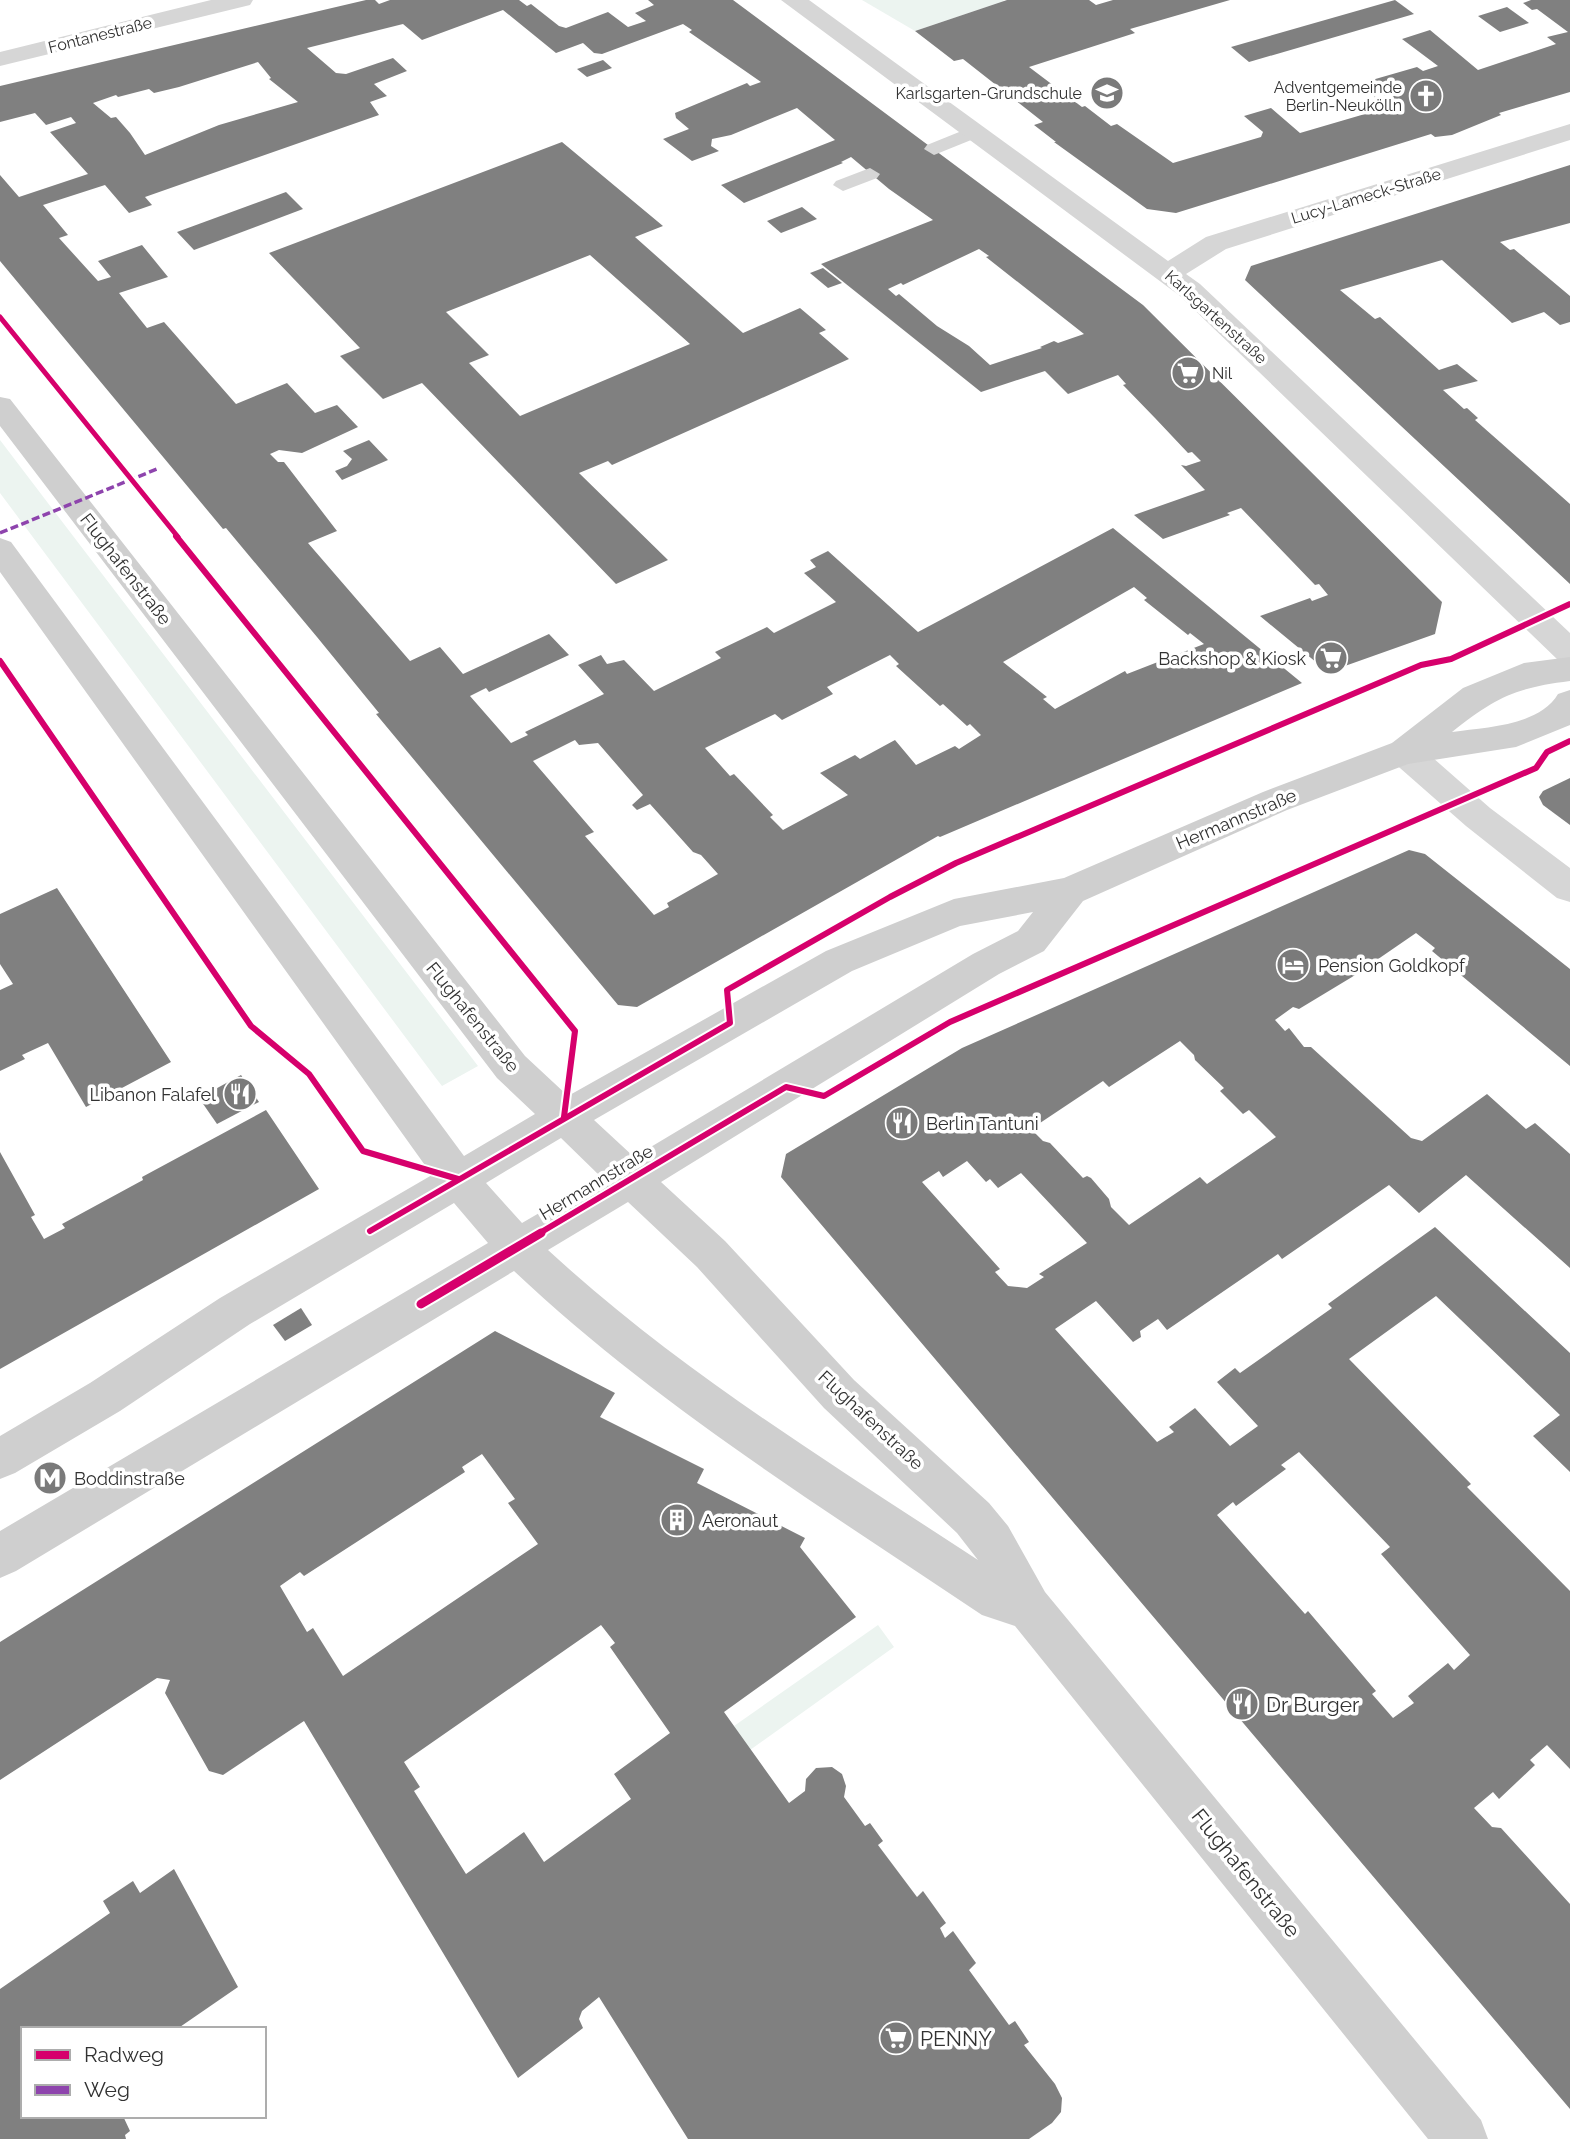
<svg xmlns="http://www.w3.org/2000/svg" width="1570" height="2139" font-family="Raleway,sans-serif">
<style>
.green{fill:#ecf4f0}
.building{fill:#808080;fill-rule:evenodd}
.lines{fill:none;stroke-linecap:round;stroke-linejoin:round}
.lane{fill:#d6d6d6;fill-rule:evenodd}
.street{fill:#d6d6d6;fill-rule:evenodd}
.secondary{fill:#cfcfcf;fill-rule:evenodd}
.quiet{stroke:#8e44ad;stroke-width:3.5;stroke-dasharray:8 3.5;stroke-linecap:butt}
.cycleway-far2-casing{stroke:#fff;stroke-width:9}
.cycleway-far1-casing{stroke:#fff;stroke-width:10}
.cycleway-casing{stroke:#fff;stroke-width:13}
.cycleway-far2{stroke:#d6006c;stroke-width:5}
.cycleway-far1{stroke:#d6006c;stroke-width:6}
.cycleway{stroke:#d6006c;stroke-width:9}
.labels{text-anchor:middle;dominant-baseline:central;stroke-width:7;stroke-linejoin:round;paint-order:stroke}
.far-street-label{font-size:16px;fill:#323232;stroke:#fff}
.far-poi-label{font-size:16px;fill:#323232;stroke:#fff;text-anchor:end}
.street-label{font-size:18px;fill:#323232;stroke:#fff}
.poi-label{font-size:18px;fill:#323232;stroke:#fff;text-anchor:start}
.near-poi-label{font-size:21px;fill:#323232;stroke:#fff;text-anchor:start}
.near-street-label{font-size:21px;fill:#323232;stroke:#fff}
</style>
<rect width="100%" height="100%" fill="#fff"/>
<g class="green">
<polygon points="862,0 1003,0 1004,1 915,31"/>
<polygon points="0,440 54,511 478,1066 442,1086 435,1077 0,493"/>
<polygon points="878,1625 894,1647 750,1750 734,1726"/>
</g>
<g class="building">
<path d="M366,0H375L379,4L390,0H519L527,6L531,4L559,26L566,28L608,12L628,27L646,21L635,13L654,5L648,0H733L1143,305L1442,602L1435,634L1328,672L1260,616L1310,598L1312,601L1328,595L1319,584L1315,585L1241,508L1227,513L1230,515L1163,539L1134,515L1205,490L1181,465L1186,466L1201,461L1192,452L1188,453L1155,418L1123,385L1126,384L1118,375L1068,394L1045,371L981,392L821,264L933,220L889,189L851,157L841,162L843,163L744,203L721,185L835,140L797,108L731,135L712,139L711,146L719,151L692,161L663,139L689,129L676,118L675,113L747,83L750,86L761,82L689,32L692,30L683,24L602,54L594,53L583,43L556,53L503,10L422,40L403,24L307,48L336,73L346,74L393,58L407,71L374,84L387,96L370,102L379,115L145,197L152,205L129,213L105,185L43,205L68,235L59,238L98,281L111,277L98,261L142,245L168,277L119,293L147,328L164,322L236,404L287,383L315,413L337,405L358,427L302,453L279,450L270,454L278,462H284L337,531L308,543L410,661L440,647L463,674L549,634L569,655L489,692L486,688L470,696L511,743L528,735L525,732L604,694L578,665L601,655L607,664L624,660L654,691L721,658L715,652L767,627L774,633L836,602L804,573L816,567L810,560L828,551L918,632L1113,528L1302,683L940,837L938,836L637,1007L618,1005L376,714L379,713L317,637L226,528L223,529L0,261V175L19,197L88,174L50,132L76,123L71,117L46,125L35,113L0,122V86ZM258,62L271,78L269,79L298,102L219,125L145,155L130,133L116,117L111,118L93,103L116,95L118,97L149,89L154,93L179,87ZM979,249L989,256L986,257L1084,334L1058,343L1054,341L1040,347L1042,348L990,365L969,346L937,326L899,294L896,296L888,289L901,283L903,285ZM1134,587L1147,598L1144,600L1188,635L1190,633L1204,644L1127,674L1125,671L1055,709L1043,699L1047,697L1003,662ZM890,655L899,664L896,666L940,706L943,704L967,726L970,724L981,735L959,749L955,746L916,765L895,740L860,759L855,755L820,773L848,795L783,830L770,817L773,815L734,774L730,776L705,748L775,714L782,720L833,694L827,687ZM575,740L579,745L598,743L643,795L632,805L637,810L650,804L693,852L701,855L718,874L667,903L669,907L654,915L585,836L594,832L533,761Z"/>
<polygon points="1007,0 1089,0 1096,5 1113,0 1230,0 1130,29 1135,33 1029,67 1082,107 1085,106 1111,126 1117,124 1173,163 1261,137 1263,132 1244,116 1271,108 1300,133 1382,109 1365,82 1417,67 1423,71 1438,66 1402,39 1430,30 1478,70 1556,44 1547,37 1568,32 1537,9 1532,10 1523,3 1531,0 1570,0 1570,92 1499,113 1501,115 1452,135 1435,137 1431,134 1176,213 1147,209 1054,142 1056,142 1034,125 1043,122 963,59 954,61 915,31"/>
<polygon points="1395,0 1414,14 1249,62 1231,47"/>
<polygon points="1507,7 1529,23 1500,32 1478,16"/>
<polygon points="603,60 612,68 587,77 577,69"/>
<path d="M562,142L663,226L635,237L743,333L800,308L826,330L819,333L849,359L612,465L608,461L579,473L668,560L616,584L422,383L383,399L340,356L360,348L269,253ZM590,255L690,344L520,416L469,363L489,355L446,312Z"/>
<polygon points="1570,165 1570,223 1500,242 1510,250 1514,249 1570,296 1570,322 1560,325 1544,312 1512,323 1442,260 1340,290 1375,319 1380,317 1439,370 1457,364 1478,381 1443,390 1464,409 1467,408 1478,418 1475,420 1570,504 1570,584 1245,280 1251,266"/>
<polygon points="286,192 303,209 194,250 177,232"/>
<polygon points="802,207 817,219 781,233 767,221"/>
<polygon points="823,268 842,283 828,288 810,273"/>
<polygon points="369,440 388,460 342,480 335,471 347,466 352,459 343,451"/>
<polygon points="1570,778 1570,825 1543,805 1539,797 1543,791"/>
<path d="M1409,850L1425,854L1570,969V1066L1432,951L1435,948L1416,933L1352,977L1299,1009L1293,1007L1275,1020L1285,1031L1289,1028L1304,1047H1311L1411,1138L1422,1141L1487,1094L1526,1129L1535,1123L1570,1154V1268L1466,1175L1419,1213L1389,1185L1282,1259L1278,1254L1167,1330L1158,1319L1140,1331L1141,1337L1133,1342L1096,1301L1055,1329L1157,1442L1174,1432L1169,1427L1195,1408L1230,1446L1258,1426L1217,1382L1235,1368L1240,1373L1332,1308L1328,1304L1435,1227L1570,1353V1472L1533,1436L1560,1415L1436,1296L1349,1359L1471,1484L1467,1487L1570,1591V1769L1547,1745L1530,1760L1535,1765L1499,1799L1493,1792L1474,1808L1492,1827L1501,1828L1570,1904V2109L781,1177L786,1154L962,1048ZM1180,1041L1194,1055L1195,1060L1224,1088L1220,1091L1243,1114L1249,1110L1276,1137L1207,1184L1200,1177L1129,1225L1111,1207L1109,1199L1091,1178L1087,1176L1083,1178L1050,1143L1043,1141L1031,1129L1103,1081L1109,1087ZM967,1161L986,1182L990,1179L998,1188L1021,1173L1087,1243L1039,1274L1044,1277L1027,1288L1008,1286L995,1272L1000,1269L922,1182L939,1171L943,1177ZM1299,1452L1390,1547L1381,1554L1470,1655L1454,1670L1448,1663L1408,1696L1414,1703L1393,1718L1372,1694L1376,1691L1308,1611L1305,1614L1217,1515L1233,1502L1236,1506L1286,1469L1281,1465Z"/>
<polygon points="57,888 171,1062 86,1107 48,1043 22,1055 25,1059 0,1071 0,990 13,984 0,964 0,914"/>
<polygon points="241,1075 259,1102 217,1124 199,1098"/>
<polygon points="266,1110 319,1189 0,1369 0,1152 35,1215 31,1217 44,1239 65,1228 62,1224 143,1180 142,1177"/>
<polygon points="301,1308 312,1325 285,1341 273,1325"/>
<path d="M495,1331L615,1393L600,1417L704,1469L697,1483L805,1538L800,1547L856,1617L724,1712L789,1803L805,1791L806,1779L816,1768L832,1767L842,1774L846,1786L844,1797L865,1826L870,1823L883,1841L878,1845L917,1897L923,1891L946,1923L940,1928L945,1938L953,1931L976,1963L969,1970L1009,2025L1015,2021L1029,2042L1024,2045L1055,2084L1062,2098L1061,2112L1052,2123L1029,2139H688L599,1997L582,2011L579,2019L583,2028L518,2078L304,1721L223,1775L209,1771L165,1693L170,1680L157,1678L0,1780V1642ZM482,1454L515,1499L508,1503L538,1544L343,1676L313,1628L307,1632L280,1586L300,1572L304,1576L465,1472L462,1467ZM601,1625L615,1643L610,1647L670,1733L614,1774L631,1799L544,1862L524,1832L466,1874L414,1791L420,1787L404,1762Z"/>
<polygon points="174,1869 238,1987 177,2029 23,2029 23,2116 123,2116 130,2131 125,2135 126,2139 0,2139 0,1989 110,1913 103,1901 133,1881 140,1893"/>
</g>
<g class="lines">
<g class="lane">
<polygon points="974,126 983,132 981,136 934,155 924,149 927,145"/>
<polygon points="870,168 880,174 877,178 843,191 833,185 836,181"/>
</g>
<g class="street">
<polygon points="211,0 253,0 250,5 0,66 0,52"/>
<polygon points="781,0 809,0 1168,261 1206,237 1570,124 1570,140 1226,249 1186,274 1200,284 1570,633 1570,664 1558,660 1180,296"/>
<polygon points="1404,740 1416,743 1490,808 1570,868 1570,902 1557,898 1466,826 1392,761 1387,752 1392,743"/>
</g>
<path class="secondary" d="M0,397L10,399L525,1056L568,1096L826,951L954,899L1064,878L1263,792L1392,743L1463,688L1524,663L1570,657V681C1514,688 1495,698 1452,732C1486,727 1539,726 1558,694L1570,690V725L1516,747L1408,764L1287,810L1083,901L1044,951L999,974L661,1182L725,1241L854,1380L989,1503L1008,1526L1045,1592L1481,2120L1488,2139H1428L1015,1626L982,1615C821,1507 655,1404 514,1271L16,1571L0,1578V1531L488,1243L454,1203L250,1324L120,1411L15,1473L0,1479V1436L90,1383L220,1298L432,1175L0,572V538L11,542L464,1156L535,1114L497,1078L0,426ZM1033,912L1018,931L973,954L634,1157L594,1120L852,971L960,926ZM561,1138L601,1177L522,1223L486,1183ZM628,1202L697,1267L824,1408L957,1533L978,1560C830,1463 678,1370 548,1250Z"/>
<polyline class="quiet" points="0,533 157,469"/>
<defs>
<polyline id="cycleway-far2" points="0,317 178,537"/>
<g id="cycleway-far1">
<polyline points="176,536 575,1031 564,1117"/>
<polyline points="0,661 251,1026 309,1074 363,1151 458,1179"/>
<polyline points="370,1231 730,1023 727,990 890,897 956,863 1421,665 1451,659 1570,604"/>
<polyline points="538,1234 786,1087 824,1096 950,1022 1536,768 1547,752 1570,741"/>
</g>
<polyline id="cycleway" points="421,1304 541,1233"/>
</defs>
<use href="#cycleway-far2" class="cycleway-far2-casing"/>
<use href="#cycleway-far1" class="cycleway-far1-casing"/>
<use href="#cycleway" class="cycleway-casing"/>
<use href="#cycleway-far2" class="cycleway-far2"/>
<use href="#cycleway-far1" class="cycleway-far1"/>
<use href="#cycleway" class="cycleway"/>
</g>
<defs>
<symbol id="school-disc" viewBox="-11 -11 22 22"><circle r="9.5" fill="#7a7a7a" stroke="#fff"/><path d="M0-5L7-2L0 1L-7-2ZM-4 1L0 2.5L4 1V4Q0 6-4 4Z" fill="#fff"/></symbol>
<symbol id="church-disc" viewBox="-11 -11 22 22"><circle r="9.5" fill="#7a7a7a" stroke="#fff"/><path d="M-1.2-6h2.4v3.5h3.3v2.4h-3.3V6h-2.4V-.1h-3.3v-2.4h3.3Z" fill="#fff"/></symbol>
<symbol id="supermarket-disc" viewBox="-11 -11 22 22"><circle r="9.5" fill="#7a7a7a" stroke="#fff"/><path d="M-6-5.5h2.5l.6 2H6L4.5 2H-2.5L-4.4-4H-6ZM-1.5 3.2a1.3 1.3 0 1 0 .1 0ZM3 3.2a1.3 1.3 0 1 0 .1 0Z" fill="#fff"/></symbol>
<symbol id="hotel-disc" viewBox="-11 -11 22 22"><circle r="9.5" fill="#7a7a7a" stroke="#fff"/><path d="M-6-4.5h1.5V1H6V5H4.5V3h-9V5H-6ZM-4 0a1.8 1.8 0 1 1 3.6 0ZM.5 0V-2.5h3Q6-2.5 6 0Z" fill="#fff"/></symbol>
<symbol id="restaurant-disc" viewBox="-11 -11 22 22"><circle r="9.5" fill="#7a7a7a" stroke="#fff"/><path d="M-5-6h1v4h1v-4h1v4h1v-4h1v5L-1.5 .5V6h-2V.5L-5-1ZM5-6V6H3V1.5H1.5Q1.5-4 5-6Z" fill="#fff"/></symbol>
<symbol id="metro-disc" viewBox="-11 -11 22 22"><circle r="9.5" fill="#7a7a7a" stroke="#fff"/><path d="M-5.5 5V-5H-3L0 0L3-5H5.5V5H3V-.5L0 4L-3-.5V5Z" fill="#fff"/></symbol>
<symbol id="building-disc" viewBox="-11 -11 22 22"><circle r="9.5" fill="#7a7a7a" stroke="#fff"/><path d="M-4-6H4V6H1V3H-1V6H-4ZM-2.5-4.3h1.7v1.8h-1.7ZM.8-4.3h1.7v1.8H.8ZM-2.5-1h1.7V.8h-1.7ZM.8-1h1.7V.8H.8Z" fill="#fff"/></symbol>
</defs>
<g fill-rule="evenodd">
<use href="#school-disc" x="1088" y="74" width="38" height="38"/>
<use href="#church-disc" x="1407" y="77" width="38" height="38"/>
<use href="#supermarket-disc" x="1169" y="354" width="38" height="38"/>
<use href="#supermarket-disc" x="1312" y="639" width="38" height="38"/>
<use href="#hotel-disc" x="1274" y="946" width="38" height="38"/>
<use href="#restaurant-disc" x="221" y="1075" width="38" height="38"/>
<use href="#restaurant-disc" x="883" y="1104" width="38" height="38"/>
<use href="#metro-disc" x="31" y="1459" width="38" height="38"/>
<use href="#building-disc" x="658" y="1501" width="38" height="38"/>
<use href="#restaurant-disc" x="1223" y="1685" width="38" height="38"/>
<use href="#supermarket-disc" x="877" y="2019" width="38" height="38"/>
</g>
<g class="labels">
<g class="far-street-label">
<text transform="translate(100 35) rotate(-14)">Fontanestraße</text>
<text transform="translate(1366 196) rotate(-17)">Lucy-Lameck-Straße</text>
<text transform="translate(1216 317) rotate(42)">Karlsgartenstraße</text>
</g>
<g class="far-poi-label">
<text x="1402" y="87">Adventgemeinde<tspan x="1402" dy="18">Berlin-Neukölln</tspan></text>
<text x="1082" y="93">Karlsgarten-Grundschule</text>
<text x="1212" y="373" text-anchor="start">Nil</text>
</g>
<g class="street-label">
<text transform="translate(126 569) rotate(52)">Flughafenstraße</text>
<text transform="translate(1236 819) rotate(-23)">Hermannstraße</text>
<text transform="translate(473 1017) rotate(51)">Flughafenstraße</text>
<text transform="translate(596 1182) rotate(-31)">Hermannstraße</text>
<text transform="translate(871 1420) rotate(43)">Flughafenstraße</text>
</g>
<g class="poi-label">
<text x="1306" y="658" text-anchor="end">Backshop &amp; Kiosk</text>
<text x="1318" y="965">Pension Goldkopf</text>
<text x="216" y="1094" text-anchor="end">Libanon Falafel</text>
<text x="926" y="1123">Berlin Tantuni</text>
<text x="74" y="1478">Boddinstraße</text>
<text x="702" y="1520">Aeronaut</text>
</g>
<g class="near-poi-label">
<text x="1266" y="1704">Dr Burger</text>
<text x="920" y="2038">PENNY</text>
</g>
<g class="near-street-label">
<text transform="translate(1246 1873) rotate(51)">Flughafenstraße</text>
</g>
</g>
<rect x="21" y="2027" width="245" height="91" fill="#ffffff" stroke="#adadad" stroke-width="2"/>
<rect x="35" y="2050" width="35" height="10" fill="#d6006c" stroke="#adadad" stroke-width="2"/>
<text x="84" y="2062" font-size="21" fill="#323232">Radweg</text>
<rect x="35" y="2085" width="35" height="10" fill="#8e44ad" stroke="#adadad" stroke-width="2"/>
<text x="84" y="2097" font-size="21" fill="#323232">Weg</text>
</svg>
